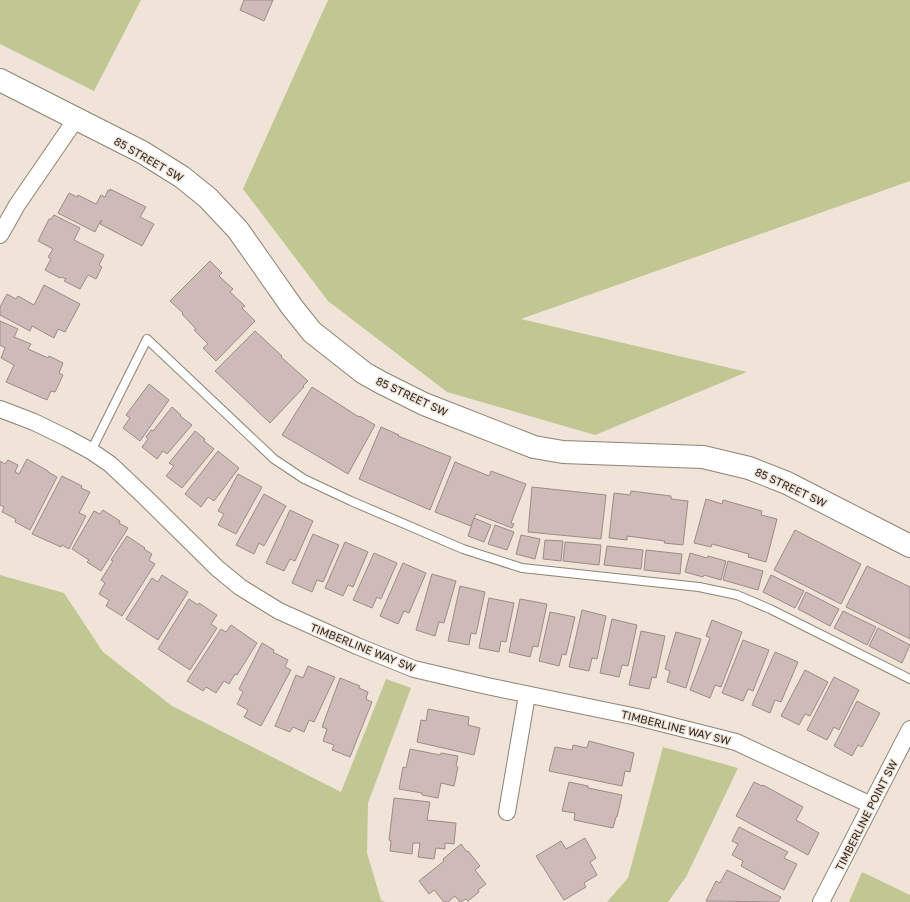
<svg xmlns="http://www.w3.org/2000/svg" width="910" height="902" font-family="'Golos Text',sans-serif">
<style>
.green{fill:#c1c793}
.building{fill:#cebab8;stroke:#9d8b88}
.lines{fill:none;stroke-linecap:round;stroke-linejoin:round}
.lane-casing{stroke:#8e8377;stroke-width:10}
.street-casing{stroke:#8e8377;stroke-width:18}
.secondary-casing{stroke:#8e8377;stroke-width:24}
.lane{stroke:#fff;stroke-width:8}
.street{stroke:#fff;stroke-width:16}
.secondary{stroke:#fff;stroke-width:22}
.labels{text-anchor:middle;dominant-baseline:central;stroke-width:3;stroke-linejoin:round;paint-order:stroke}
.street-label{font-size:11px;fill:#2e2925;stroke:#f0e3d7}
</style>
<rect width="100%" height="100%" fill="#f0e3d7"/>
<g class="green">
<polygon points="0,0 141,0 94,91 0,44"/>
<polygon points="328,0 910,0 910,181 521,319 747,372 595,435 447,392 328,301 243,189"/>
<polygon points="0,575 64,593 103,652 172,706 341,792 386,679 411,688 368,803 367,853 381,900 385,902 0,902"/>
<polygon points="663,747 738,768 686,877 668,902 607,902 628,878"/>
<polygon points="862,872 910,895 910,902 849,902"/>
</g>
<g class="building">
<polygon points="244,0 273,0 264,21 240,10"/>
<polygon points="110,189 146,207 140,217 154,224 142,246 100,224 102,221 101,220 95,232 58,213 69,193 77,197 78,195 96,204 101,195 105,197 108,190 110,191"/>
<polygon points="54,215 80,228 74,240 104,255 99,265 102,267 96,279 88,275 80,289 64,281 66,279 61,277 60,278 45,270 51,259 48,257 53,249 38,241 49,219 51,219"/>
<polygon points="210,261 222,273 219,276 233,289 230,292 245,306 242,308 255,321 216,361 203,348 208,344 194,330 196,329 182,314 183,313 170,301"/>
<polygon points="44,285 80,304 65,332 58,329 54,338 32,326 30,331 0,315 0,307 7,294 16,299 18,296 34,305"/>
<polygon points="0,321 18,329 14,337 31,344 28,349 48,358 49,356 63,363 59,373 63,375 57,388 55,392 51,391 47,400 6,382 14,365 1,358 5,348 0,345"/>
<polygon points="255,331 282,356 281,357 308,381 303,386 304,387 270,423 215,371"/>
<polygon points="149,384 169,400 140,441 123,428 130,418 126,415"/>
<polygon points="312,387 359,417 360,416 375,425 348,474 282,435"/>
<polygon points="172,407 181,415 180,416 192,425 167,454 163,451 157,459 142,447 148,439 146,437 151,430 153,431"/>
<polygon points="381,427 399,435 398,436 451,457 430,510 359,479"/>
<polygon points="195,431 205,439 204,441 214,449 182,488 166,476 174,466 169,463"/>
<polygon points="218,451 239,468 214,501 208,497 201,507 185,494"/>
<polygon points="27,459 48,471 48,472 57,477 30,530 15,522 16,519 2,512 4,507 0,505 0,461 5,464 8,460 18,465 15,472 19,474"/>
<polygon points="455,462 489,476 491,471 526,484 511,523 514,524 512,528 476,514 471,526 435,512"/>
<polygon points="238,474 262,487 236,534 218,525 224,514 218,511"/>
<polygon points="62,476 82,486 81,488 90,492 79,513 86,516 69,549 62,545 61,547 32,534"/>
<polygon points="532,487 606,495 601,539 528,532"/>
<polygon points="631,491 671,496 671,499 688,501 683,545 664,543 665,541 627,536 627,540 609,538 614,493 630,495"/>
<polygon points="264,494 286,506 264,546 259,543 254,554 236,545"/>
<polygon points="706,499 722,504 723,500 762,511 761,515 777,519 766,562 748,557 749,554 712,544 711,547 694,543"/>
<polygon points="103,510 120,521 119,523 128,528 101,571 87,562 89,560 72,549 94,511 100,514"/>
<polygon points="290,510 313,521 295,561 290,559 284,571 266,563"/>
<polygon points="474,518 491,525 484,542 468,536"/>
<polygon points="495,525 514,532 507,550 488,544"/>
<polygon points="795,530 861,564 841,604 774,570"/>
<polygon points="313,534 339,545 323,582 317,580 312,592 292,583"/>
<polygon points="521,535 540,539 535,559 516,554"/>
<polygon points="127,536 145,548 144,549 152,554 149,560 155,564 122,616 106,606 109,600 99,594 105,583 101,580 113,561 111,560"/>
<polygon points="545,540 563,541 561,561 543,559"/>
<polygon points="345,542 368,552 353,587 348,585 343,596 325,588"/>
<polygon points="565,542 601,545 599,565 563,561"/>
<polygon points="607,546 643,550 641,569 604,565"/>
<polygon points="646,550 682,554 680,574 644,570"/>
<polygon points="374,553 397,563 381,599 377,597 372,608 353,600"/>
<polygon points="690,553 707,558 708,556 726,561 721,580 704,575 703,577 685,572"/>
<polygon points="728,561 763,571 758,590 723,580"/>
<polygon points="403,563 426,573 409,613 404,611 398,624 380,616"/>
<polygon points="867,566 910,587 910,639 846,607"/>
<polygon points="432,574 456,581 444,623 439,622 435,636 416,630"/>
<polygon points="162,575 188,592 158,640 126,619 152,578 158,582"/>
<polygon points="771,575 804,591 795,608 763,592"/>
<polygon points="460,586 485,592 476,634 471,633 469,645 448,641"/>
<polygon points="806,592 839,609 830,626 798,609"/>
<polygon points="489,598 514,603 506,642 501,641 499,652 479,648"/>
<polygon points="189,599 198,605 199,603 217,615 211,624 217,628 190,670 158,649"/>
<polygon points="520,599 547,604 538,647 533,646 530,657 509,652"/>
<polygon points="582,610 606,616 597,659 592,658 589,671 569,667"/>
<polygon points="843,611 876,627 867,645 834,628"/>
<polygon points="550,612 575,617 566,655 562,654 559,666 539,661"/>
<polygon points="612,619 637,625 628,666 622,665 619,677 600,673"/>
<polygon points="712,620 742,632 721,687 715,685 710,698 690,690 710,638 706,636"/>
<polygon points="231,625 257,643 237,675 235,674 229,684 224,681 216,693 206,687 203,691 187,681 221,629 226,632"/>
<polygon points="878,628 910,645 902,663 869,646"/>
<polygon points="641,631 665,636 656,678 652,677 649,689 629,685"/>
<polygon points="676,632 701,639 686,688 667,682 670,671 665,669"/>
<polygon points="743,640 769,650 753,691 748,689 743,701 722,693"/>
<polygon points="262,643 274,650 273,652 288,660 285,667 291,670 261,726 244,717 248,710 237,704 243,692 239,689"/>
<polygon points="775,652 798,662 781,702 775,700 770,713 752,705"/>
<polygon points="308,666 335,677 314,722 309,720 304,732 293,727 290,732 275,726 296,675 303,678"/>
<polygon points="805,670 828,682 810,716 805,714 799,725 781,716"/>
<polygon points="834,677 859,690 839,730 834,727 827,740 807,730"/>
<polygon points="340,678 360,686 359,688 368,692 366,699 372,702 350,757 332,750 334,745 323,741 327,729 322,727"/>
<polygon points="857,701 880,713 862,747 858,745 852,756 834,746"/>
<polygon points="428,709 469,717 468,725 480,728 474,755 417,742 421,720 426,721"/>
<polygon points="589,741 634,753 630,772 625,771 622,786 549,771 555,747 572,750 573,745 587,748"/>
<polygon points="410,749 440,755 441,753 458,756 456,766 458,767 454,786 441,783 438,798 422,795 422,793 399,789 403,767 406,768"/>
<polygon points="569,782 588,786 588,788 622,795 617,817 616,817 613,828 574,820 575,813 562,811"/>
<polygon points="754,782 762,786 763,785 803,807 796,820 819,833 808,855 736,816"/>
<polygon points="394,798 430,802 427,820 456,823 454,844 445,843 445,849 436,848 434,859 418,857 420,843 413,843 412,854 390,851 391,841 389,840"/>
<polygon points="739,827 788,852 784,858 797,864 784,890 741,866 743,861 732,855 738,844 732,841"/>
<polygon points="585,838 596,858 590,862 597,875 584,883 586,887 564,900 536,856 561,841 566,849"/>
<polygon points="461,844 467,852 468,851 480,866 475,870 486,884 478,890 479,892 468,901 466,899 460,902 455,896 448,902 444,902 434,890 429,894 419,881 444,861 443,859"/>
<polygon points="727,870 781,897 778,902 706,901 716,881 720,883"/>
</g>
<g class="lines">
<defs>
<polyline id="lane" points="91,451 147,339 274,459 304,479 351,501 463,549 522,568 699,587 737,595 770,609 910,679"/>
<g id="street">
<polyline points="0,235 17,205 76,119"/>
<polyline points="0,409 34,422 67,438 91,451 110,464 144,496 217,568 240,587 279,611 357,646 414,669 487,686 637,717 736,742 871,805"/>
<polyline points="507,812 527,695"/>
<polyline points="821,902 910,729"/>
</g>
<polyline id="secondary" points="0,80 142,152 182,177 208,198 238,230 292,307 312,332 364,373 382,383 424,404 534,447 563,452 703,457 749,468 787,483 910,546"/>
</defs>
<use href="#lane" class="lane-casing"/>
<use href="#street" class="street-casing"/>
<use href="#secondary" class="secondary-casing"/>
<use href="#lane" class="lane"/>
<use href="#street" class="street"/>
<use href="#secondary" class="secondary"/>
</g>
<g class="labels">
<g class="street-label">
<text transform="translate(149 159) rotate(30)">85 STREET SW</text>
<text transform="translate(412 396) rotate(25)">85 STREET SW</text>
<text transform="translate(791 487) rotate(25)">85 STREET SW</text>
<text transform="translate(363 647) rotate(22)">TIMBERLINE WAY SW</text>
<text transform="translate(676 727) rotate(14)">TIMBERLINE WAY SW</text>
<text transform="translate(866 815) rotate(-63)">TIMBERLINE POINT SW</text>
</g>
</g>
</svg>
